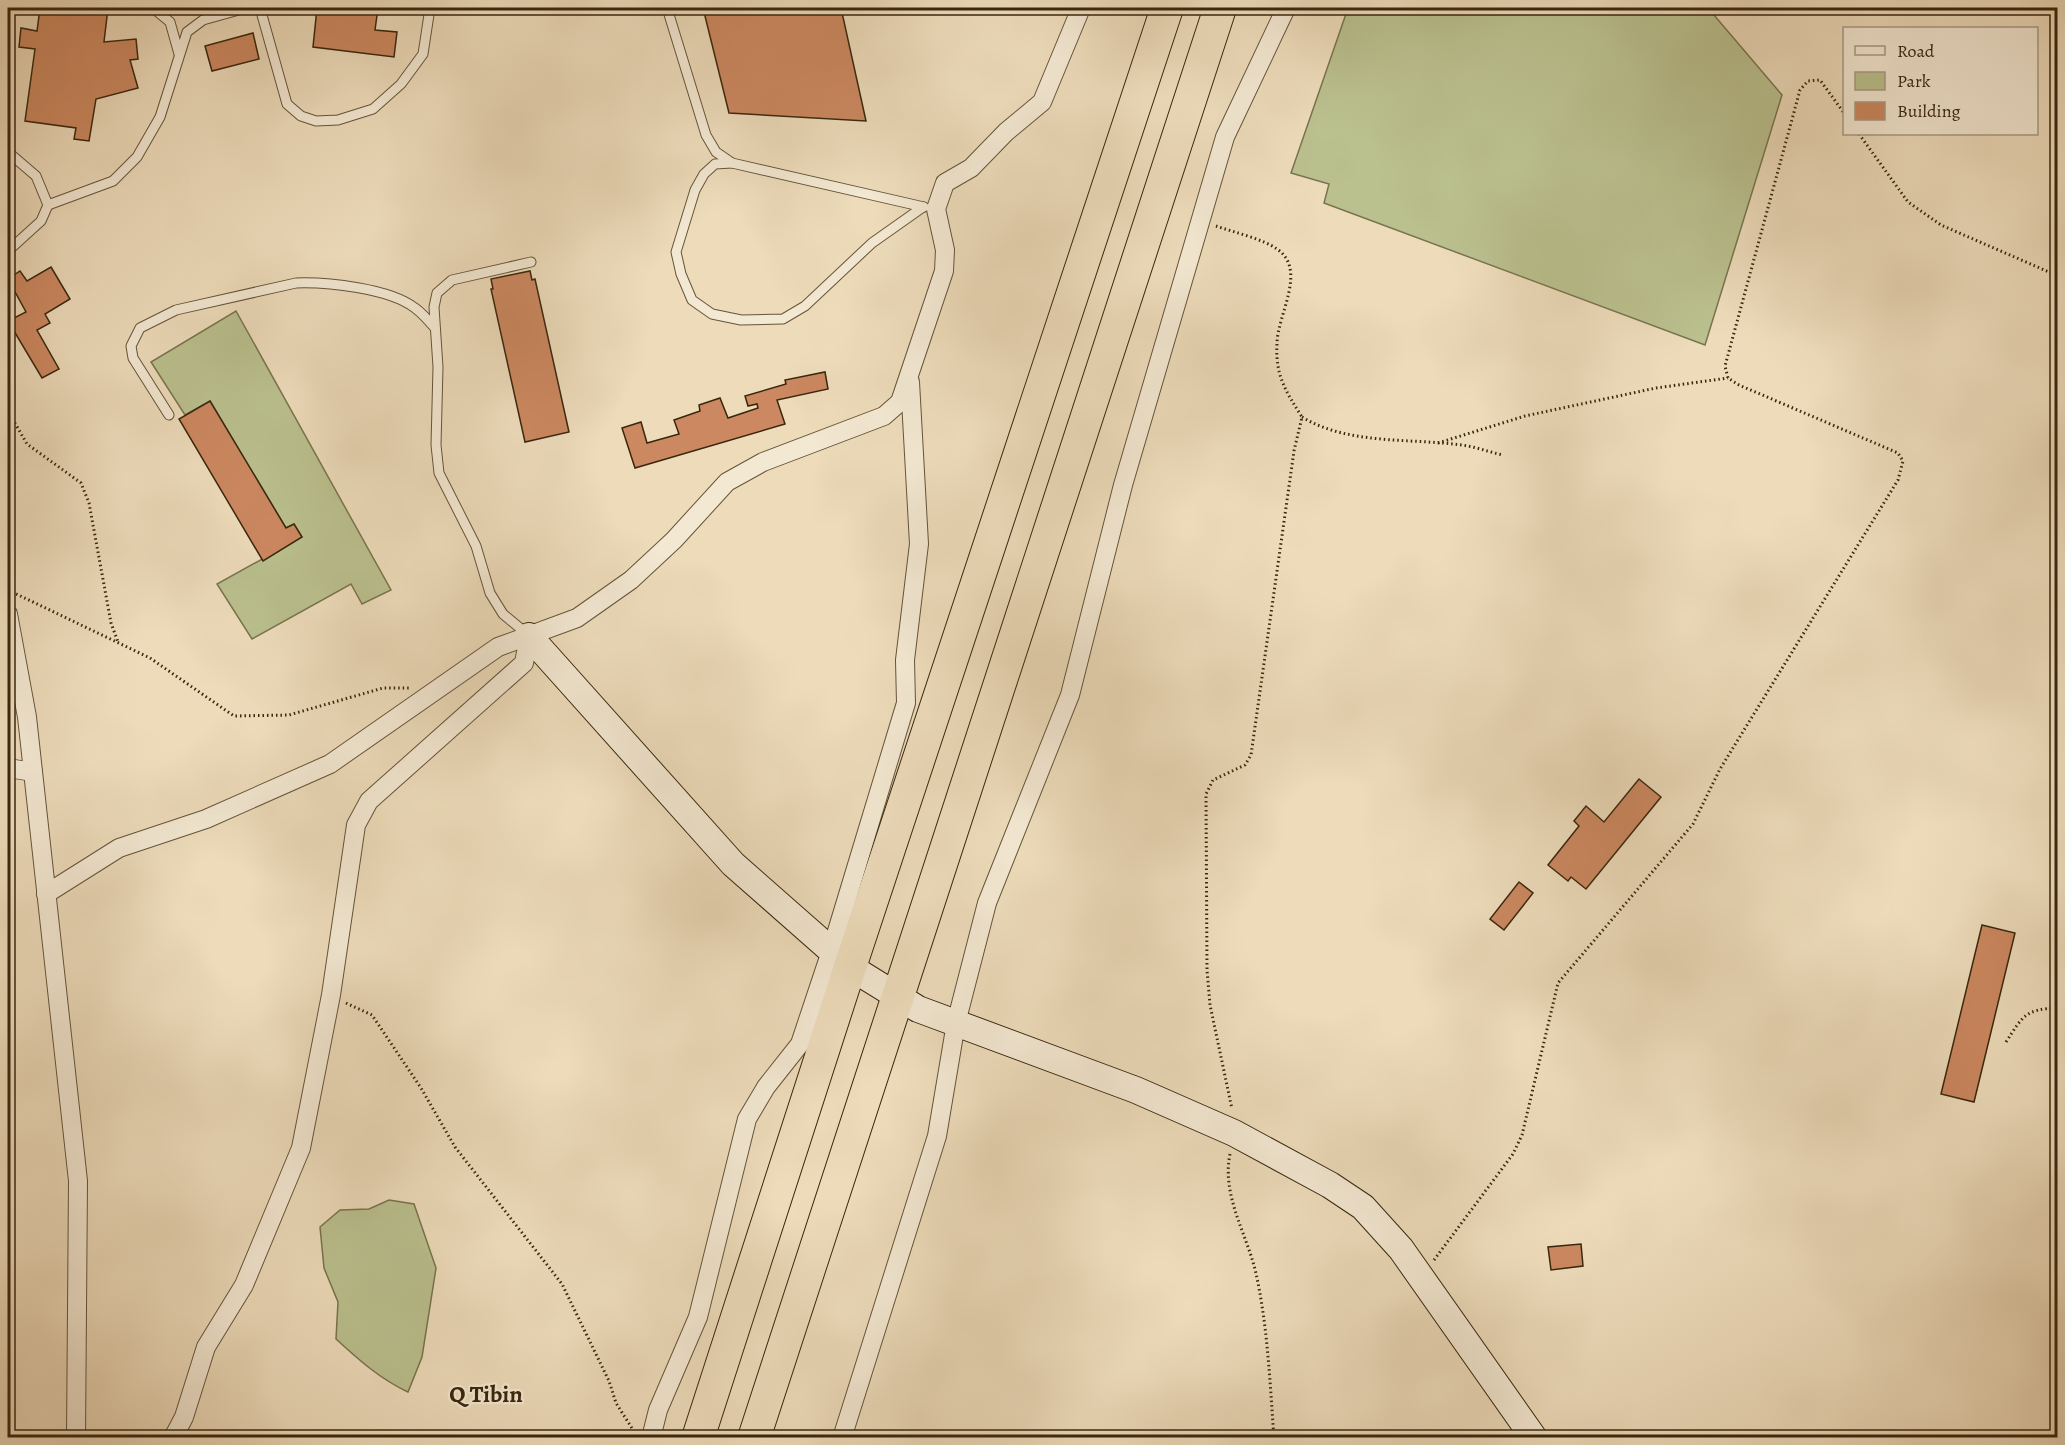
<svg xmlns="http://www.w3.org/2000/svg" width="2065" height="1445" font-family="Alegreya,serif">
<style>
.green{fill:#bac08e;stroke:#79744e;stroke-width:1.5}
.building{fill:#cc8860;stroke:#38270e;stroke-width:1.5}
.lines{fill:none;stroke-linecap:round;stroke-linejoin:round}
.lane-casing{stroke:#655439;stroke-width:11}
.street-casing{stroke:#655439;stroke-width:20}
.secondary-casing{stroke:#38270e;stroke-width:28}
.highway-casing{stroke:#38270e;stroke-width:34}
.path{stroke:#38270e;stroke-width:3;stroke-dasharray:1.5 3;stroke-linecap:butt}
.lane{stroke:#f3e8d2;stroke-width:9}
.street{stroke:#f3e8d2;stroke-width:18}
.secondary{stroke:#f3e8d2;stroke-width:26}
.highway{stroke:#eddbba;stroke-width:32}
.labels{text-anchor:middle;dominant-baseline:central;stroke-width:4.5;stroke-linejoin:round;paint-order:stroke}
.quarter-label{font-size:24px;font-weight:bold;fill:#38270e;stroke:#f3e8d2}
</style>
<rect width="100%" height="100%" fill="#eddbba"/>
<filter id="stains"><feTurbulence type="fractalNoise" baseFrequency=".00333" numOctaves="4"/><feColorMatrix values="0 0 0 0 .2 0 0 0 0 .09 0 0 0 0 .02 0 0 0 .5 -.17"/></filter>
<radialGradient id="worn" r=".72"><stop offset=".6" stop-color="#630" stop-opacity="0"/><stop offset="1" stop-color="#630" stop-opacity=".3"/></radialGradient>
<g class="green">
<polygon points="1348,8 1708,8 1782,95 1705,345 1324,203 1329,184 1291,173"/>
<polygon points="236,311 391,590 362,604 351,584 252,639 217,584 302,537 294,524 286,528 210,401 185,415 151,362"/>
<path d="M389,1200L414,1204L436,1268L422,1357L408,1392C380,1379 359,1360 336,1339L338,1302L324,1268L320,1227L340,1210L369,1209Z"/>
</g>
<g class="building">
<polygon points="40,8 108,8 104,42 136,39 138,59 130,60 138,88 96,99 89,141 74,139 76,128 25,121 35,49 19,47 21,28 37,31"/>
<polygon points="317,8 378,8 375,30 397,32 394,57 313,47"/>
<polygon points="703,8 841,8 866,121 729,113"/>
<polygon points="253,33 259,59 212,71 205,46"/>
<polygon points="51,267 70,299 45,314 50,323 37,330 59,369 42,378 8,321 26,312 8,279 20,271 27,281"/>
<polygon points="530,271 532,280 535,279 569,432 525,442 491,289 493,289 491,279"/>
<polygon points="825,372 828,389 777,400 785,424 635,468 622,428 641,422 647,443 679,434 674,420 700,411 699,405 720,398 728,418 758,408 757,404 748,406 745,396 786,384 785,380"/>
<polygon points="210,401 286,528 294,524 302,537 263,561 179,419"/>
<polygon points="1639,779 1661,797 1586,889 1571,877 1568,881 1548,865 1579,826 1574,821 1586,806 1604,822"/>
<polygon points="1519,882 1533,893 1504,930 1490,919"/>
<polygon points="1982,925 2015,933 1974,1102 1941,1094"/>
<polygon points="1581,1244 1583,1266 1551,1270 1548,1247"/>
</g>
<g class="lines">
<defs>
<g id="lane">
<polyline points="153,8 170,22 179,54"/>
<polyline points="260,8 287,104 301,116 316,121 338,120 373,109 401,84 423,54 430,8"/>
<polyline points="667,8 706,135 716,152 732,163 924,207"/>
<polyline points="8,152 36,176 48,205 41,221 8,251"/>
<polyline points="732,163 715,164 704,174 695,190 676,252 681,274 692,300 712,314 741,320 783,319 805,306 872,243 923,207"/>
<polyline points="48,205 113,181 137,157 160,117 187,32 203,20 246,8"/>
<path d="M169,415L133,358L131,346L140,328L176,310L296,283C327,282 389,288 415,308C422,313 429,321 435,328"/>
<polyline points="527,634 503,614 490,593 476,546 439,473 436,445 438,367 434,307 437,293 452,280 531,262"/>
</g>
<g id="street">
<polyline points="8,614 27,717 78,1181 76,1438"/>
<polyline points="8,768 33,772"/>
<polyline points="46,894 119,848 206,819 330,764 498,647 577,618 631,580 674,540 727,482 763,462 884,416 900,402 944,271 945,250 936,209 945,183 971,168 1006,132 1042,102 1081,8"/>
<polyline points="173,1438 184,1417 206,1347 244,1285 301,1148 331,995 356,825 369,801 524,663 529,636"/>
<polyline points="651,1438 658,1410 698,1317 747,1119 766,1087 800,1044 831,951 906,703 905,660 919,544 910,382"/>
<polyline points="842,1438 937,1136 956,1023 987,903 1070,695 1123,485 1225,137 1286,8"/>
</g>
<polyline id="secondary" points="529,636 733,864 850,967 918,1009 1136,1090 1234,1133 1330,1185 1363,1207 1401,1249 1534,1438"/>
<g id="highway">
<polyline points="698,1438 850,967 1167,8"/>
<polyline points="754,1438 1220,8"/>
</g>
</defs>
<use href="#lane" class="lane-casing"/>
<use href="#street" class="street-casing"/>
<use href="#secondary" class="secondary-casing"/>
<use href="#highway" class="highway-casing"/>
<g class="path">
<polyline points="1859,134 1908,202 1941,225 2058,276"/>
<path d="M1216,226C1233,232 1263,239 1277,249C1308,270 1277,315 1277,344C1275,375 1286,392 1302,417L1294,451L1251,755L1245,765L1213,780L1206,794L1207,970L1210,1005L1232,1109"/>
<polyline points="8,411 27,444 81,483 89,503 111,623 118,642"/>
<path d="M1302,417C1348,445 1409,438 1462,445C1476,447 1489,452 1503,455"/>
<polyline points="1438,443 1525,416 1656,388 1728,378"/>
<polyline points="8,590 150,658 234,716 289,715 383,688 410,688"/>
<polyline points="346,1003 372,1015 421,1088 455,1147 562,1284 609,1381 616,1403 635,1433"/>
<path d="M2006,1042C2023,1016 2025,1009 2058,1008"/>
<path d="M1230,1154C1221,1197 1249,1237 1257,1278C1268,1331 1270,1384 1274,1438"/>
<polyline points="1434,1260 1513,1154 1522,1135 1558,983 1693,824 1720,769 1898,480 1903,461 1898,453 1739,385 1728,378 1725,366 1800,90 1808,81 1820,80 1844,113"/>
</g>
<use href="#lane" class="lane"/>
<use href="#street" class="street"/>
<use href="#secondary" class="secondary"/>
<use href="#highway" class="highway"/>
</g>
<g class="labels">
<g class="quarter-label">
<text x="486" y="1394">Q Tibin</text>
</g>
</g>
<rect width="2065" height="1445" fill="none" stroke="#eddbba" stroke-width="30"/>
<rect x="9" y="9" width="2047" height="1427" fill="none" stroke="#38270e" stroke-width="3"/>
<rect x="15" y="15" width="2035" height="1415" fill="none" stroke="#38270e" stroke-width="1.5"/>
<rect x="1843" y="27" width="195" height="108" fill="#f3e8d2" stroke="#a89b84" stroke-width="1.5"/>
<rect x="1855" y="46" width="30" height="9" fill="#f3e8d2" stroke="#a89b84" stroke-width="1.5"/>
<text x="1897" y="57" font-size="18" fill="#38270e">Road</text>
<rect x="1855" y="72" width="30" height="18" fill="#bac08e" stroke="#a89b84" stroke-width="1.5"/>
<text x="1897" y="87" font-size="18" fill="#38270e">Park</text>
<rect x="1855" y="102" width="30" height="18" fill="#cc8860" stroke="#a89b84" stroke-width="1.5"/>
<text x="1897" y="117" font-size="18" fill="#38270e">Building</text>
<rect width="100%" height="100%" filter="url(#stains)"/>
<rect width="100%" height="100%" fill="url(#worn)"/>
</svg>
